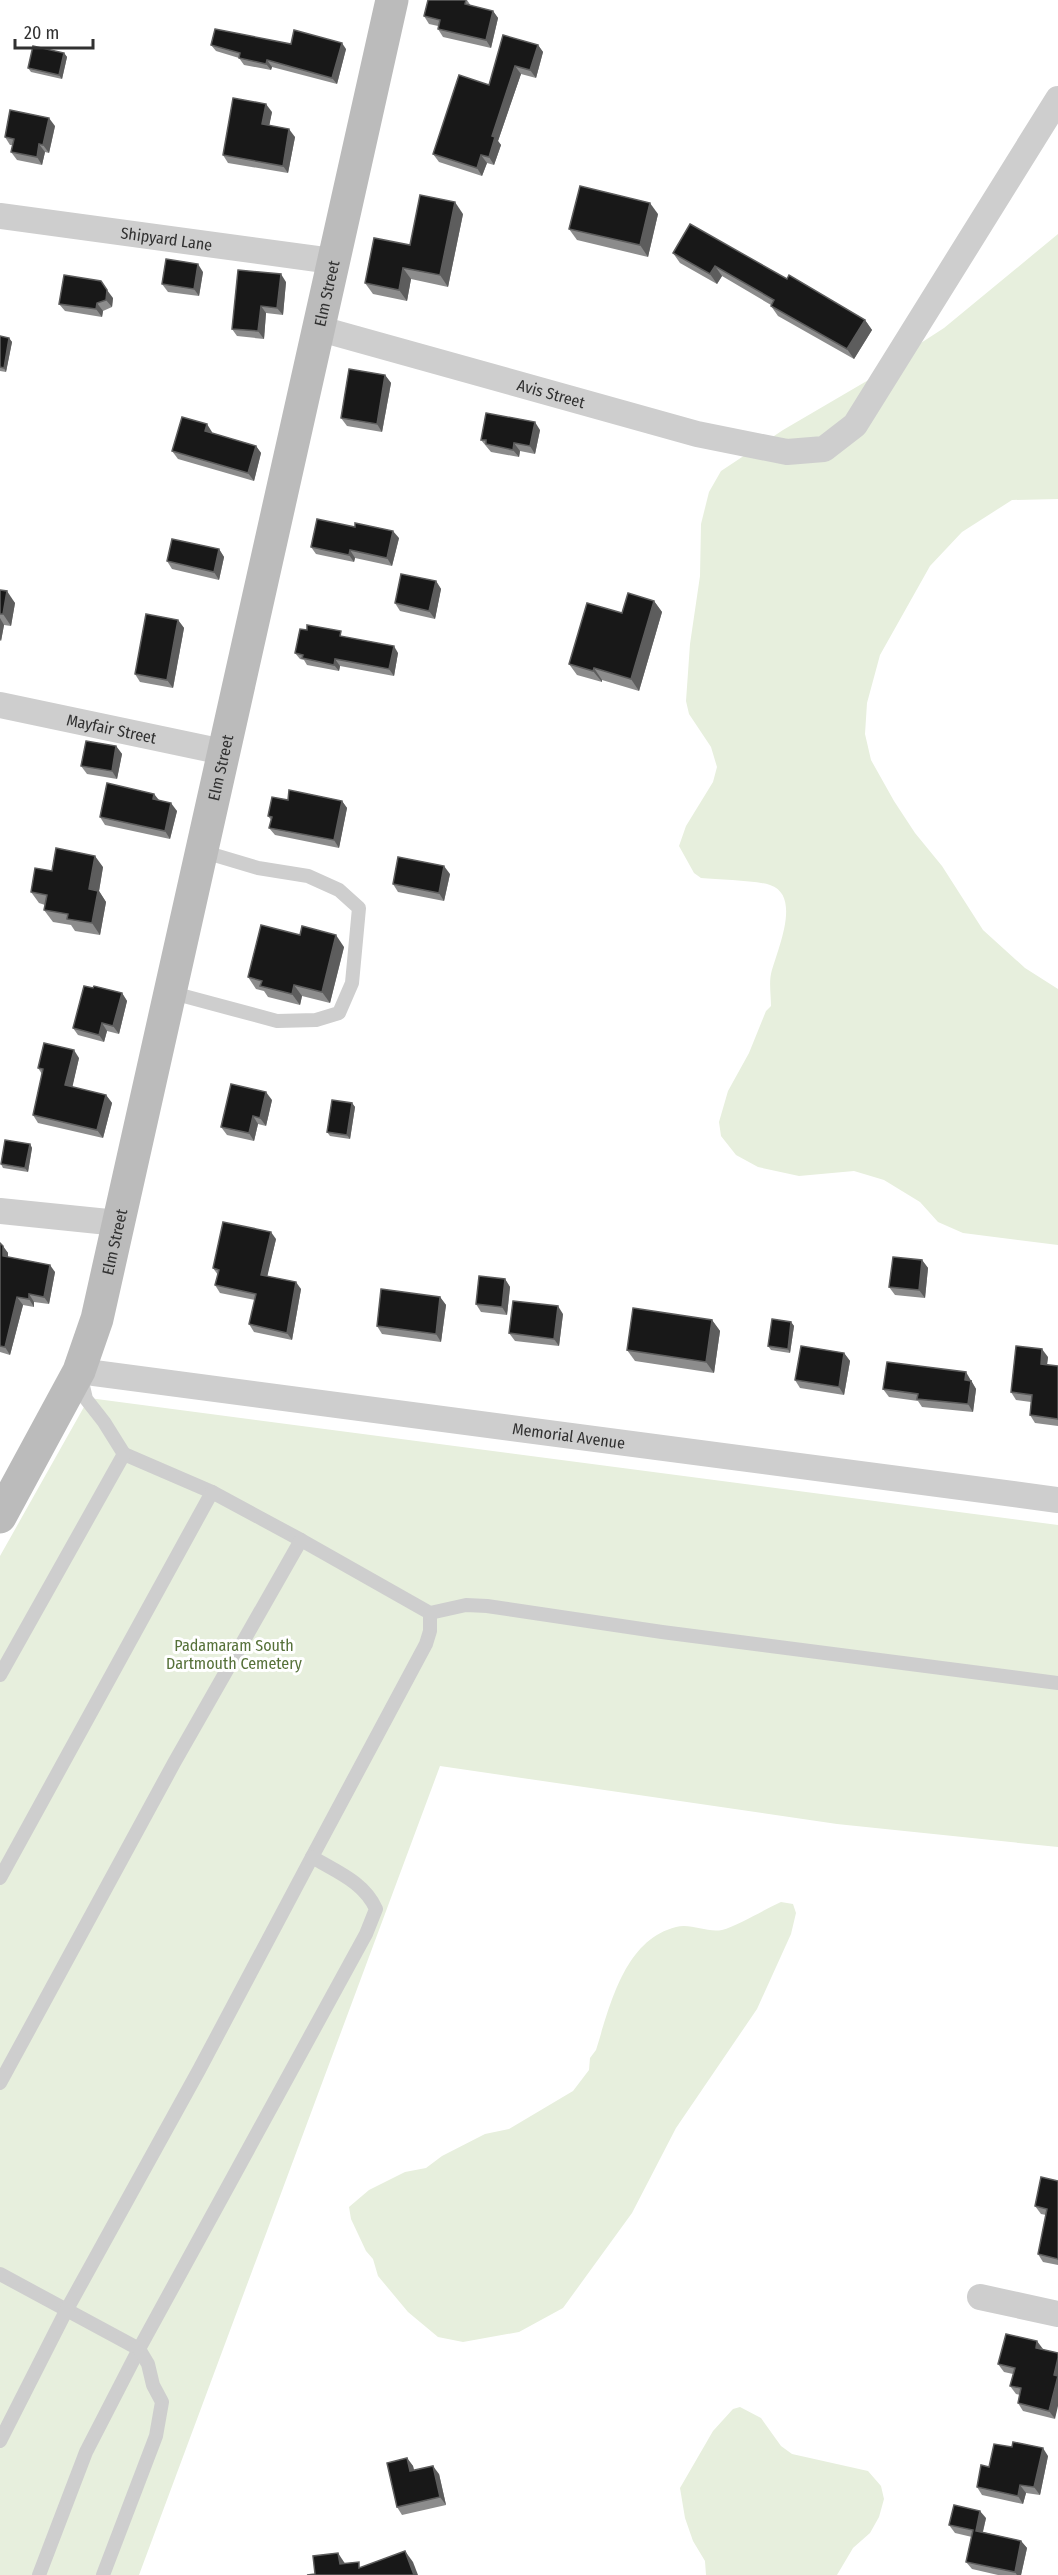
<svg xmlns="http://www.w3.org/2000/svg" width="1058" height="2575" font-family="'Fira Sans Condensed',sans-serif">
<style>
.green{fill:#e7efdd}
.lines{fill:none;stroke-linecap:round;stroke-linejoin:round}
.lane{stroke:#cecece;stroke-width:14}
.street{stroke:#cecece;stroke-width:26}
.secondary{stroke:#bbb;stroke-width:33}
.wall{fill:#8c8c8c}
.shaded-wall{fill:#5d5d5d}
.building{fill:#181818;stroke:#5d5d5d;stroke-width:1.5}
.labels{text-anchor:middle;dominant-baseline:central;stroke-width:6;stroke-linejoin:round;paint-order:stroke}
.street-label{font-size:16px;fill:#313131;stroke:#fff}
.park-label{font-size:16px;fill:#567139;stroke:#fff}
</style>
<rect width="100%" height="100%" fill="#fff"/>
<g class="green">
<path d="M1058,234V499L1012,500L962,532L930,566L880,655L867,703L865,734L871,760L894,801L915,833L942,866L983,930L1025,968L1058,989V1245L963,1233L938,1222L920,1202L884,1180L854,1171L799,1176L758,1167L736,1155L721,1136L719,1122L728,1091L749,1053L766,1011L771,1006C771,996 769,983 771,974C776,952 803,896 770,885C754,880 720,880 701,878L694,873L679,846L686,826L713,782L717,767L711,747L689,714L686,701L690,644L700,576L701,524L709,492L721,471L783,430L877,375L893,361L944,328Z"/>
<polygon points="89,1398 1058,1525 1058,1847 837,1824 440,1766 139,2575 0,2575 0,1556"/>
<path d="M781,1902L793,1904L796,1913L791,1934L757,2009L676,2128L632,2213L563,2308L519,2332L463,2342L438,2337L408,2312L378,2276L373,2259L366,2251L351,2219L349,2207L369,2190L405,2172L426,2168L442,2156L485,2134L509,2129L573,2091L589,2070L590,2058L596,2050C610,2006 624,1940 676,1927C691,1923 707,1933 722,1930C738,1926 765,1909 781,1902Z"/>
<polygon points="740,2407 761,2418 781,2446 792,2454 868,2471 881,2486 884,2499 879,2517 870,2533 853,2548 837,2575 706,2575 705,2561 693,2541 685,2518 680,2488 713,2431 733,2409"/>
</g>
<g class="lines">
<g class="lane">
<polyline points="169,992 277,1021 316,1020 339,1013 352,983 359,908 339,890 308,876 258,868 201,851"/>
<polyline points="124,1454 212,1492"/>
<polyline points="0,1675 124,1454 104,1422 86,1399 81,1377"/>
<polyline points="312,1857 426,1644 430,1631 430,1613"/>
<polyline points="0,1878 212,1492 301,1540"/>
<polyline points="0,2083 174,1763 301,1540 430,1613 466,1605 487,1606 662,1632 1058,1683"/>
<polyline points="0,2274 139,2349 86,2452 39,2575"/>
<path d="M0,2441L66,2311L199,2070L312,1857C337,1872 364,1882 376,1909L366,1934L139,2349L148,2364L153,2385L162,2402L156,2436L103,2575"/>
</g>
<g class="street">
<path id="s1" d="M0,216L332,261"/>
<path id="s2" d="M317,328L697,434L787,452L824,449L855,425L1058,99"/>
<path id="s3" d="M0,705L223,752"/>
<polyline points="0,1211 118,1223"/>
<path id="s4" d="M79,1371L1058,1500"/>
<polyline points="980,2297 1058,2314"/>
</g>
<path class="secondary" id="s5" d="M0,1517L79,1371L97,1319L392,0"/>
</g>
<g class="wall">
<polygon points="467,0 471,6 493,11 498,18 491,48 443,37 438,29 438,26 429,24 424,16"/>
<polygon points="291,44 346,49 337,84 272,67 271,70 244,65 239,58 216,51 211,45"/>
<polygon points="538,45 543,52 536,78 521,74 498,141 501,145 494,165 487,163 482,176 439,162 433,154 489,85"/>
<polygon points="64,53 67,57 62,79 31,72 28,68"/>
<polygon points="272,112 269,125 295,137 288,173 228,163 223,155"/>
<polygon points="55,126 49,153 45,152 42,165 17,160 11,152 13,145 10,145 5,137"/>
<polygon points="463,214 448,287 411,279 407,301 373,294 365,283 410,245"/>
<polygon points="658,214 648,257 577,240 569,229"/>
<polygon points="673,253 787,279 865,320 872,330 854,359 778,316 771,306 771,305 722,276 717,284 680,263"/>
<polygon points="203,272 199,296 168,292 162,284"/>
<polygon points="286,282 283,315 266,313 264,339 237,336 232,329"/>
<polygon points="113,298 112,307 103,311 102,317 65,311 59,304"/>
<polygon points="0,336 9,338 12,342 6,372 0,371"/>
<polygon points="385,375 391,383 382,432 347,426 341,418"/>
<polygon points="540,430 535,454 520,451 519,457 491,452 481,440"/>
<polygon points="212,432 212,433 256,446 261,453 254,481 178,459 172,451"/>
<polygon points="399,538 392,566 355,558 354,562 316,554 311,547"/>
<polygon points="219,549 224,557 219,580 172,569 167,561"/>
<polygon points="436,581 441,589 435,619 400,611 395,603"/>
<polygon points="0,590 15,603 11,626 4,625 1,641 0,640"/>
<polygon points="654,601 662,612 639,691 602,680 602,682 577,675 569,664 622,613"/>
<polygon points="178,620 184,628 173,688 140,682 135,674"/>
<polygon points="345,637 398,653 394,676 340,666 339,671 307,665 304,660 300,659 295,653"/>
<polygon points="116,746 122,754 117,779 87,774 81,766"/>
<polygon points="154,794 159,800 177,811 170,839 105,825 100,817"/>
<polygon points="288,800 342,801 347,808 339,848 275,835 269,828 271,820 268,816"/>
<polygon points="103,867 99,891 106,902 100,935 75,931 71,925 53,922 44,910 45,905 39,903 31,892 52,871"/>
<polygon points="450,874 444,901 398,892 393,884"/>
<polygon points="300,935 344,947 330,1003 302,996 300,1005 268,997 264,991 256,989 248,977"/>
<polygon points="93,988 122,993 127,1001 119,1034 107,1031 104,1042 78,1035 73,1028"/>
<polygon points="79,1058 72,1087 106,1095 112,1103 103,1138 38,1123 33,1115 42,1074 38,1068"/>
<polygon points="272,1100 266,1126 258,1124 254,1141 227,1135 221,1127"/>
<polygon points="352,1103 355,1107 350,1139 330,1136 327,1132"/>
<polygon points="30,1144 32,1148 28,1172 3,1168 1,1164"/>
<polygon points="276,1239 267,1276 301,1289 292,1340 254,1332 249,1324 255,1300 220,1293 215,1285 218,1275 213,1268"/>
<polygon points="0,1243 8,1253 8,1257 55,1272 49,1304 34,1302 34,1307 23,1305 10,1355 0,1352"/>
<polygon points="922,1260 928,1268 925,1298 895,1295 889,1287"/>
<polygon points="505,1279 510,1287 507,1315 481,1312 476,1304"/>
<polygon points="440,1297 446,1305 441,1342 382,1334 377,1326"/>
<polygon points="563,1314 559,1346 515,1341 509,1333"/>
<polygon points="712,1320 720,1331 714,1373 635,1361 627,1350"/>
<polygon points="791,1322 794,1326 790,1353 771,1350 768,1346"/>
<polygon points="844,1353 850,1361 844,1395 800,1388 795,1380"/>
<polygon points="1048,1357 1047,1365 1058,1366 1058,1426 1035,1423 1030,1415 1031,1402 1016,1400 1011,1392"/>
<polygon points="972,1380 972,1382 976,1389 973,1412 922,1407 918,1401 889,1397 883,1389"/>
<polygon points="1058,2181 1058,2265 1043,2262 1038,2254 1046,2215 1041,2214 1035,2206"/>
<polygon points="1006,2334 1055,2419 1023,2411 1018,2403 1020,2395 1016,2394 1010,2386 1013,2374 1004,2372 998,2364"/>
<polygon points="1048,2456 1040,2495 1026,2493 1023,2504 982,2495 977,2487 989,2467"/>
<polygon points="407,2458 413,2466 414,2470 439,2474 446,2505 402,2515 397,2507"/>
<polygon points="986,2518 983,2532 1021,2541 1027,2548 1021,2575 998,2575 972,2569 966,2562 972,2537 955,2533 949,2525"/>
</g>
<g class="shaded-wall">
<polygon points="493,11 498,18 491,48 486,40"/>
<polygon points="342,43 346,49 337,84 332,78"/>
<polygon points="538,45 543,52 536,78 530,70"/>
<polygon points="64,53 67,57 62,79 59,75"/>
<polygon points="267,60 272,67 271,70 266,64"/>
<polygon points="515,66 521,74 498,141 501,145 494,165 489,157 492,136"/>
<polygon points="266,104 272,112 268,132 262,124"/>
<polygon points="49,118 55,126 49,153 43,145"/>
<polygon points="289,129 295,137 288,173 283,166"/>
<polygon points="39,144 45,152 42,165 37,157"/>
<polygon points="481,155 487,163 482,176 477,168"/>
<polygon points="455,202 463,214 448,287 440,275"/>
<polygon points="650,203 658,214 648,257 640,245"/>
<polygon points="198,264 203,272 199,296 194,289"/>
<polygon points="715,266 722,276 717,284 710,274"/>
<polygon points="403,268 411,279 407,301 399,290"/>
<polygon points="281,274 286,282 283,315 277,308"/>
<polygon points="107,290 113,298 112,307 106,300"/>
<polygon points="97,303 103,311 102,317 96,309"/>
<polygon points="261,306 266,313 264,339 258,331"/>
<polygon points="865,320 872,330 854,359 847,349"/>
<polygon points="9,338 12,342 6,372 4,368"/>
<polygon points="385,375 391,383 382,432 377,424"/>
<polygon points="535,422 540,430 535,454 530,446"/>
<polygon points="207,424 212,432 210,439 205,431"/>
<polygon points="514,443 520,451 519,457 513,450"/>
<polygon points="256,446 261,453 254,481 248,473"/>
<polygon points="393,531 399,538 392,566 387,558"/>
<polygon points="219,549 224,557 219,580 214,572"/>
<polygon points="350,550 355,558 354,562 349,555"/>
<polygon points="436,581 441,589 435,619 429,611"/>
<polygon points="7,591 15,603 11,626 3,614"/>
<polygon points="654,601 662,612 639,691 631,679"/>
<polygon points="0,618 4,625 1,641 0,639"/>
<polygon points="178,620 184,628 173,688 167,680"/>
<polygon points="394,646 398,653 394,676 389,669"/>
<polygon points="335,659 340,666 339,671 334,665"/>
<polygon points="594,668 602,680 602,682 593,671"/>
<polygon points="116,746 122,754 117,779 112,771"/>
<polygon points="154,794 160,802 153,799"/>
<polygon points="342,801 347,808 339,848 334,840"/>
<polygon points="171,803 177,811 170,839 165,831"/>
<polygon points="95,856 103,867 99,891 106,902 100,935 92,923 89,889"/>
<polygon points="444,866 450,874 444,901 439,893"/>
<polygon points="336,935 344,947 330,1003 322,992"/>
<polygon points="294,985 302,996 300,1005 292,994"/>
<polygon points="122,993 127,1001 119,1034 113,1026"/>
<polygon points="102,1023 107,1031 104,1042 99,1035"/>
<polygon points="74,1050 79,1058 71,1093 65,1085"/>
<polygon points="266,1092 272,1100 266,1126 260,1118"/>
<polygon points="106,1095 112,1103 103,1138 97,1130"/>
<polygon points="352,1103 355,1107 350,1139 347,1135"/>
<polygon points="253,1116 258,1124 254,1141 249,1133"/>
<polygon points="30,1144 32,1148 28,1172 25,1168"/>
<polygon points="271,1232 276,1239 266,1282 261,1275"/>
<polygon points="3,1246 8,1253 8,1263 3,1256"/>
<polygon points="922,1260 928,1268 925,1298 919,1290"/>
<polygon points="50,1265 55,1272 49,1304 44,1297"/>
<polygon points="505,1279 510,1287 507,1315 502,1307"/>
<polygon points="296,1282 301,1289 292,1340 287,1333"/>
<polygon points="29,1294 34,1302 34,1307 29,1299"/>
<polygon points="17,1297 23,1305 10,1355 5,1347"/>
<polygon points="440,1297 446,1305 441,1342 436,1334"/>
<polygon points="558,1306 563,1314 559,1346 554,1339"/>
<polygon points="712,1320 720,1331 714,1373 706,1362"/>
<polygon points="791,1322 794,1326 790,1353 788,1349"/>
<polygon points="1042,1349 1048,1357 1046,1372 1041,1364"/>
<polygon points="844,1353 850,1361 844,1395 839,1387"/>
<polygon points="966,1372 976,1389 973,1412 968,1404 965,1380"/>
<polygon points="1037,2341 1043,2349 1036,2348"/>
<polygon points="1058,2358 1058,2406 1055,2419 1049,2411 1054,2375"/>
<polygon points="1043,2448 1048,2456 1040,2495 1034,2487"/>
<polygon points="407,2458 413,2466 416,2479 410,2471"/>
<polygon points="433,2466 439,2474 446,2505 440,2497"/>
<polygon points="1020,2485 1026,2493 1023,2504 1018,2496"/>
<polygon points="980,2511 986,2518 981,2539 976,2531"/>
<polygon points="1021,2541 1027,2548 1021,2575 1017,2575 1015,2572"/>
<polygon points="405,2551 413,2562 418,2575 414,2575"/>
<polygon points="338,2553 346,2565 340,2564"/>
</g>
<g class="building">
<polygon points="428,0 466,0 465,4 493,11 486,40 438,29 440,20 424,16"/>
<polygon points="215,29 291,44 294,30 342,43 332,78 267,60 266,64 239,58 240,53 211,45"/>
<polygon points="503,35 538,45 530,70 515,66 492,136 495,137 489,157 481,155 477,168 433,154 459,75 489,85"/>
<polygon points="33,46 64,53 59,75 28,68"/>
<polygon points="233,98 266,104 262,124 289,129 283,166 223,155"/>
<polygon points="10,110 49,118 43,145 39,144 37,157 11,152 14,139 5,137"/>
<polygon points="580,186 650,203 640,245 569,229"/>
<polygon points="420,195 455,202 440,275 403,268 399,290 365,283 374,238 410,245"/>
<polygon points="690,224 787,279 789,275 865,320 847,349 771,306 774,300 715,266 710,274 673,253"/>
<polygon points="166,259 198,264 194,289 162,284"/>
<polygon points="238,270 281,274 277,308 261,306 258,331 232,329"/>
<polygon points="64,275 101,281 107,290 106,300 97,303 96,309 59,304"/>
<polygon points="0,336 9,338 4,368 0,367"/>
<polygon points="349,369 385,375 377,424 341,418"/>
<polygon points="486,413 535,422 530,446 514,443 513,450 486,444 486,440 481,440"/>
<polygon points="182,417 207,424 205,431 256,446 248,473 172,451"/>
<polygon points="317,519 355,527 355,523 393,531 387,558 350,550 349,555 311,547"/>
<polygon points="172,539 219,549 214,572 167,561"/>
<polygon points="401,574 436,581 429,611 395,603"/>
<polygon points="0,590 7,591 3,614 0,614"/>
<polygon points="628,593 654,601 631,679 594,668 593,671 569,664 587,603 622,613"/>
<polygon points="146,614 178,620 167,680 135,674"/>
<polygon points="307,625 341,631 340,636 394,646 389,669 335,659 334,665 302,658 303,655 295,653 300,629 307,630"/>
<polygon points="86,741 116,746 112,771 81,766"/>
<polygon points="107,783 154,794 153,799 171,803 165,831 100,817"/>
<polygon points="289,790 342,801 334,840 269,828 272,817 268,816 272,797 288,800"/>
<polygon points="56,848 95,856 89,889 98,891 92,923 67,919 68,914 44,910 47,895 31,892 35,868 52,871"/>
<polygon points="398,857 444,866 439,893 393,884"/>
<polygon points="261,925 300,935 302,926 336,935 322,992 294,985 292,994 260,986 262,981 248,977"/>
<polygon points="84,986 93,988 94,986 122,993 113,1026 102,1023 99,1035 73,1028"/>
<polygon points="44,1043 74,1050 65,1085 106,1095 97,1130 33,1115 43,1069 38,1068"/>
<polygon points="231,1084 266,1092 260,1118 253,1116 249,1133 221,1127"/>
<polygon points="332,1100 352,1103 347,1135 327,1132"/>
<polygon points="5,1140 30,1144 25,1168 1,1164"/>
<polygon points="223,1222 271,1232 261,1275 296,1282 287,1333 249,1324 256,1294 215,1285 219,1270 213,1268"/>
<polygon points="0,1243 3,1246 3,1256 50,1265 44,1297 29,1294 29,1299 17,1297 5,1347 0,1346"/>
<polygon points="893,1257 922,1260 919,1290 889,1287"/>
<polygon points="479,1276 505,1279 502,1307 476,1304"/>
<polygon points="381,1289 440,1297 436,1334 377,1326"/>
<polygon points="513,1301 558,1306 554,1339 509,1333"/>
<polygon points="633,1308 712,1320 706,1362 627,1350"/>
<polygon points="772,1319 791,1322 788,1349 768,1346"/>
<polygon points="801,1346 844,1353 839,1387 795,1380"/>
<polygon points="1016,1346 1042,1349 1041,1364 1058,1366 1058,1419 1030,1415 1032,1395 1011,1392"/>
<polygon points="887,1362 966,1372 965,1380 971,1381 968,1404 917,1399 918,1394 883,1389"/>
<polygon points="1041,2177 1058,2181 1058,2259 1038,2254 1047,2209 1035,2206"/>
<polygon points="1006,2334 1037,2341 1036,2348 1058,2353 1058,2358 1054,2375 1058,2376 1049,2411 1018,2403 1021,2388 1010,2386 1015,2368 998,2364"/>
<polygon points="1013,2442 1043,2448 1034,2487 1020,2485 1018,2496 977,2487 981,2465 989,2467 994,2444 1012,2447"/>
<polygon points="407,2458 410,2471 433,2466 440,2497 397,2507 387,2463"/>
<polygon points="954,2505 980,2511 976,2531 1021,2541 1015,2572 966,2562 973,2530 949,2525"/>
<polygon points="405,2551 414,2575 307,2575 315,2574 313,2556 338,2553 340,2564 359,2562 359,2568"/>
</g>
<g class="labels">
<g class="street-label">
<text stroke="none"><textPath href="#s1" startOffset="168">Shipyard Lane</textPath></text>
<text stroke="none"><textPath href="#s5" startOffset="1272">Elm Street</textPath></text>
<text stroke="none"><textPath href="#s2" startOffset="243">Avis Street</textPath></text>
<text stroke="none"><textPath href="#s3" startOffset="114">Mayfair Street</textPath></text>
<text stroke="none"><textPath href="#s5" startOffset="786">Elm Street</textPath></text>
<text stroke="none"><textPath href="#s5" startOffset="300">Elm Street</textPath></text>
<text stroke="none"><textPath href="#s4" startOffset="494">Memorial Avenue</textPath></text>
</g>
<g class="park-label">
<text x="234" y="1645">Padamaram South<tspan x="234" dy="18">Dartmouth Cemetery</tspan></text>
</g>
</g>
<path d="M15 39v9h78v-9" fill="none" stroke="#313131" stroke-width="3"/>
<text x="24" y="39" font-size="18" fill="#313131" stroke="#ffffff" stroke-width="4.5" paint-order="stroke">20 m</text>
</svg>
